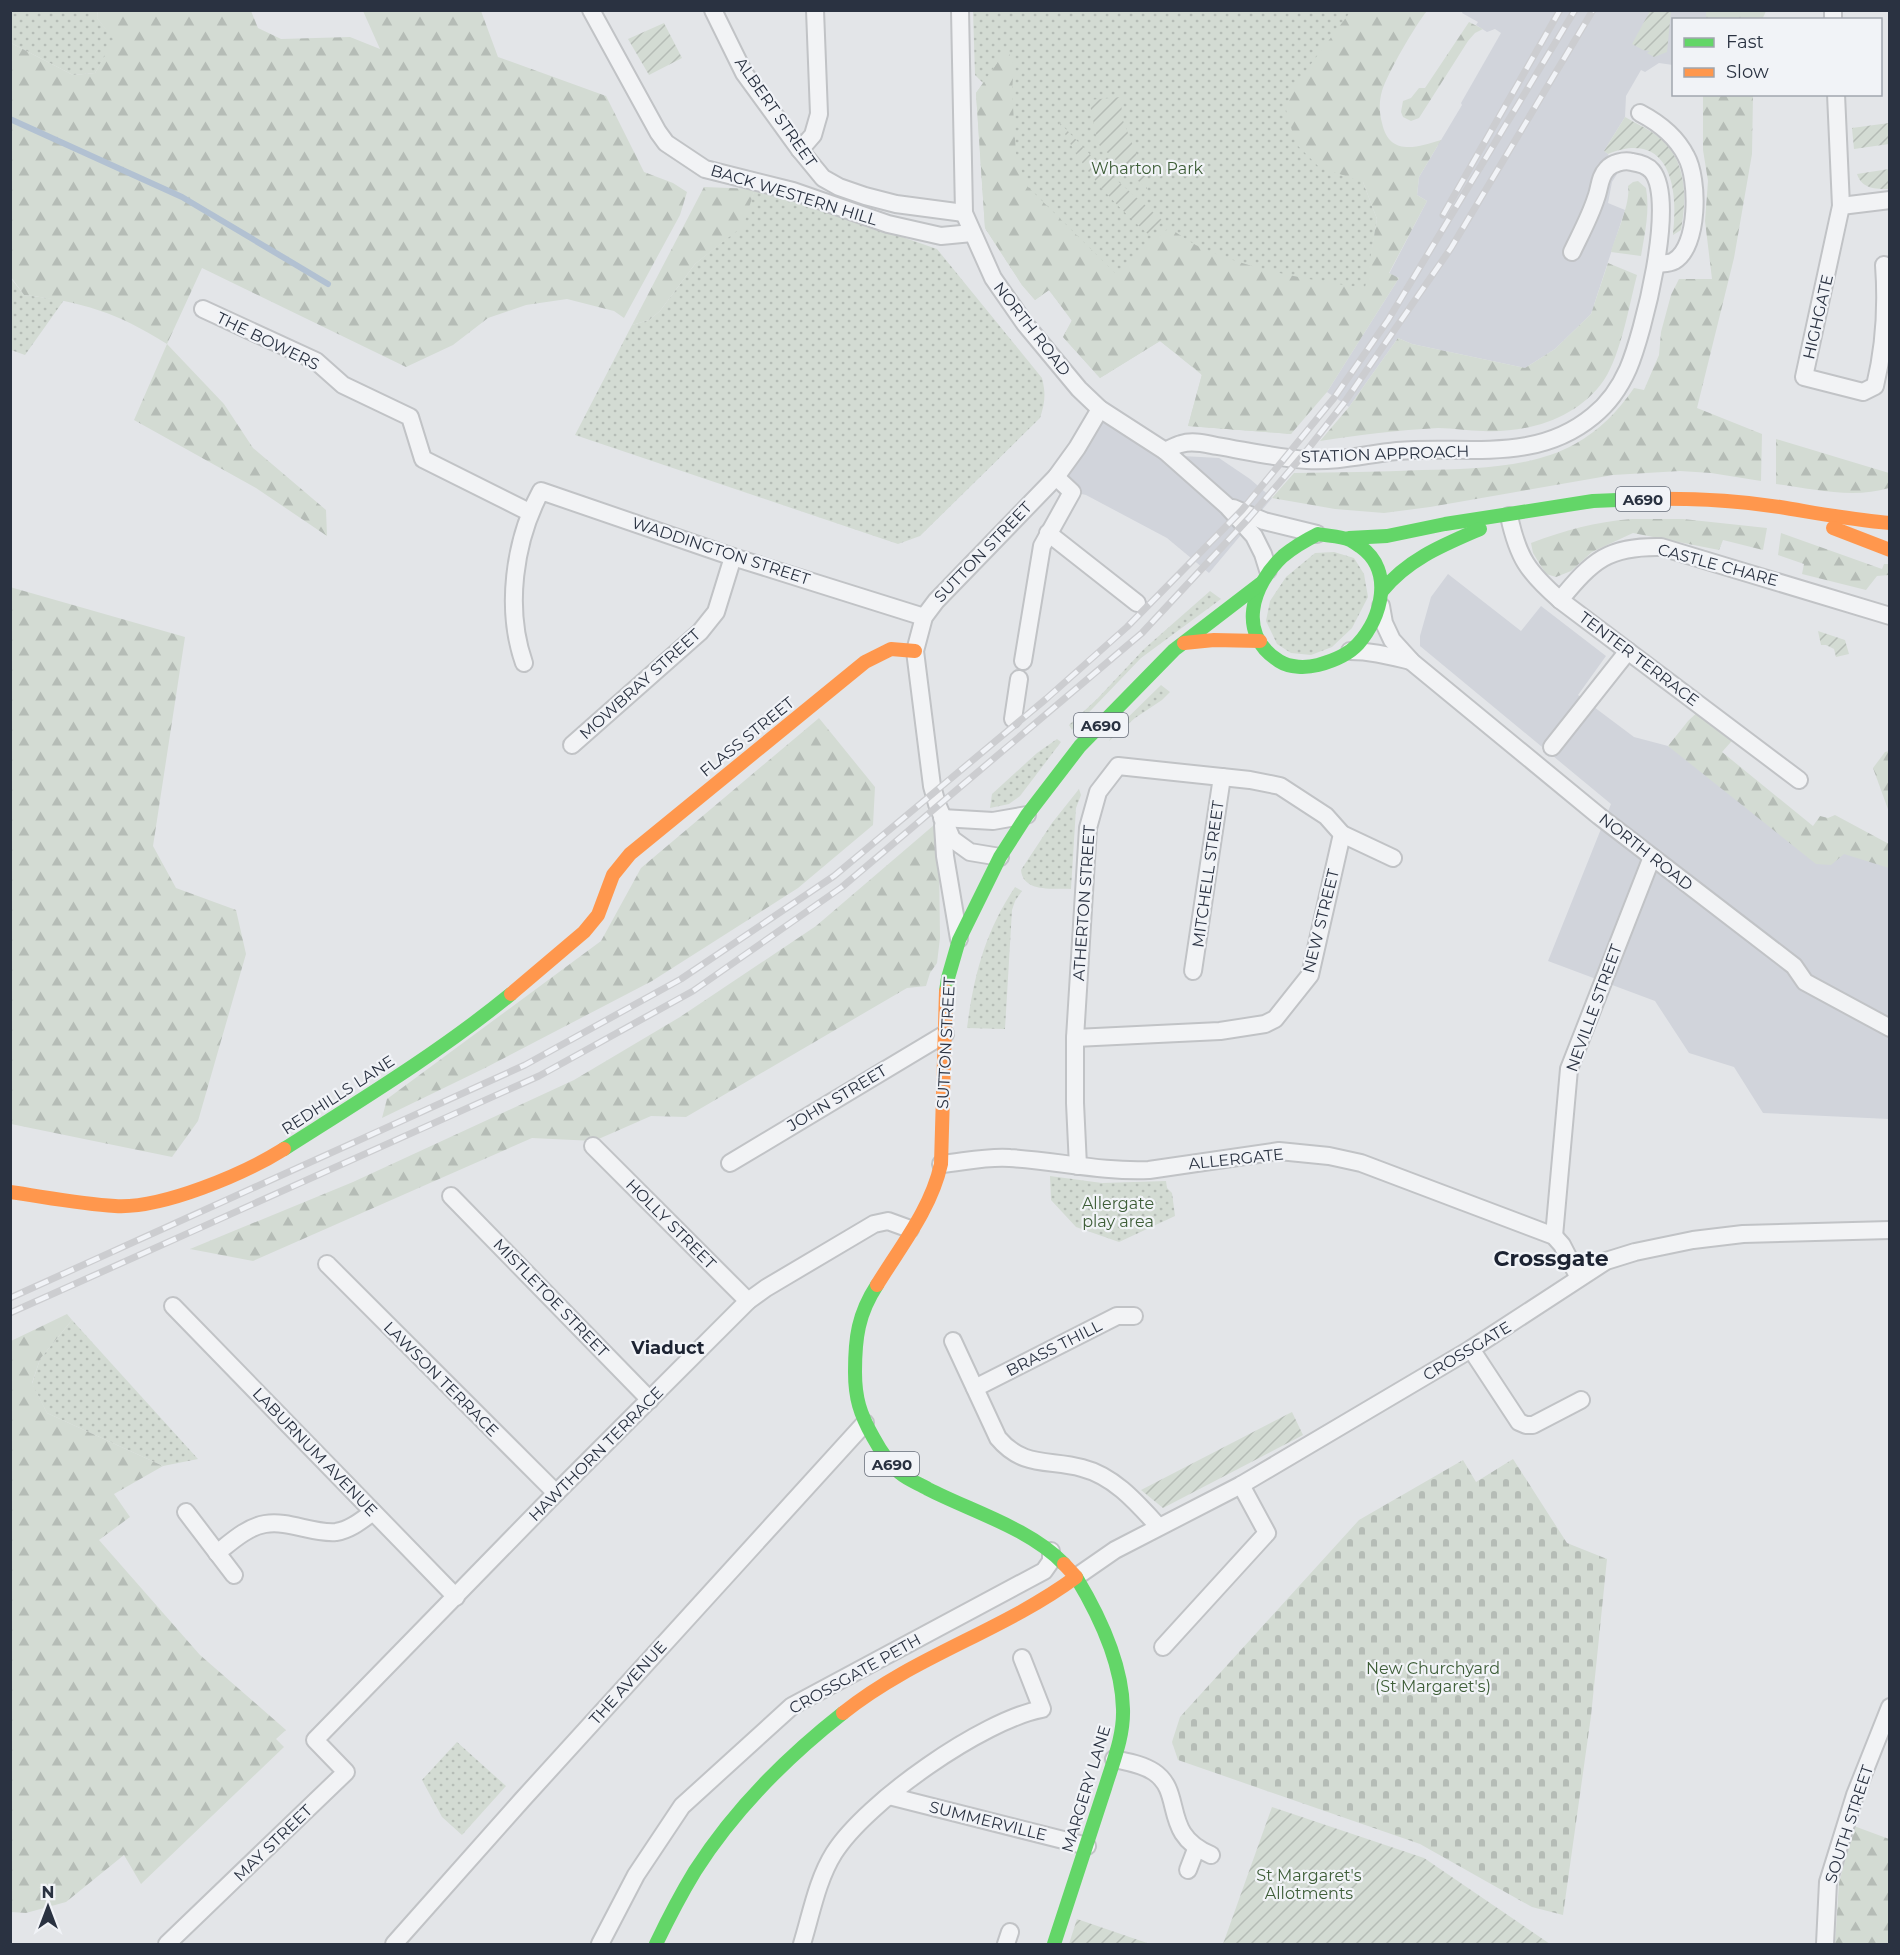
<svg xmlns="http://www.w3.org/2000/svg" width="1900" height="1955" font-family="Montserrat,sans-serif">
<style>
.built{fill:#d1d4db}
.grass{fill:url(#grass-dots)}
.forest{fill:url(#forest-firs)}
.cemetery{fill:url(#cemetery-stones)}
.garden{fill:url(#garden-furrows)}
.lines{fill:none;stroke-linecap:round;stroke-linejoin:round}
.stream{stroke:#b2c1d2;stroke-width:6}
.street-casing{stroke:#c1c3c6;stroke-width:20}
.street{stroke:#f2f3f5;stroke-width:16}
.fast{stroke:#63d668;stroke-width:14}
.slow{stroke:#ff974d;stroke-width:14}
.rail-casing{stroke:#cccdd0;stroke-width:7}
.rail{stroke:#f1f3f7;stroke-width:4.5;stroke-dasharray:14;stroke-linecap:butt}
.labels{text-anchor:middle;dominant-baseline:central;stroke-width:4.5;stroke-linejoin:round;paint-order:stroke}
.shield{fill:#f1f3f7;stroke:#666c78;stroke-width:1.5}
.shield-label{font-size:15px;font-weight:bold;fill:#2a3241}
.street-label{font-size:16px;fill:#2a3241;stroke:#f1f3f7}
.park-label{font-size:16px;fill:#3d5d37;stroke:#f1f3f7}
.neighbourhood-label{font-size:18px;font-weight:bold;fill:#1c2332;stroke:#f1f3f7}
.district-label{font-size:22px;font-weight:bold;fill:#1c2332;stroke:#f1f3f7}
</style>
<defs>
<pattern id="grass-dots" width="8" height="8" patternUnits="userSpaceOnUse" patternTransform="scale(1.5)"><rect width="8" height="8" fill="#d3dbd3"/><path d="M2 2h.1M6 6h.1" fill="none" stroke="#b5bcb6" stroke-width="1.8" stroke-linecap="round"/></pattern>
<pattern id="forest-firs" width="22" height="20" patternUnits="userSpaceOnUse" patternTransform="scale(1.5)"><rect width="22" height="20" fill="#d3dbd3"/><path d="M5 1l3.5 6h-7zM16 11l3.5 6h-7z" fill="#b5bcb6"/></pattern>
<pattern id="cemetery-stones" width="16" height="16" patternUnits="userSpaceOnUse" patternTransform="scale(1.5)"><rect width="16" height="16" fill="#d3dbd3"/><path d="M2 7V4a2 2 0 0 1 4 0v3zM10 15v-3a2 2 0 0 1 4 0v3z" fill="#b5bcb6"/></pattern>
<pattern id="garden-furrows" width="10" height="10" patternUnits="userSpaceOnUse" patternTransform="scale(1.5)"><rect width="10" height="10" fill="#d3dbd3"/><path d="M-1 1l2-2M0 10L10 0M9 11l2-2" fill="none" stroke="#b5bcb6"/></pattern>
</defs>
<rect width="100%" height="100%" fill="#e3e5e8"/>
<g class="built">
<polygon points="1463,11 1706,11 1706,19 1674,20 1673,65 1659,63 1645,72 1641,70 1626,96 1625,117 1604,151 1608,154 1617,174 1612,182 1608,203 1625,210 1591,314 1555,349 1525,368 1412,344 1398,338 1349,407 1327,392 1399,278 1389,274 1427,201 1417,195 1419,177 1462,105 1461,103 1501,33 1495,29 1487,32 1476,25 1478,22 1462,13"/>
<polygon points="1100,409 1182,456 1219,458 1250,479 1272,498 1209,573 1167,538 1086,495 1072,492 1056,477"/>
<polygon points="1448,574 1521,631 1541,606 1606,656 1578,695 1634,737 1668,746 1831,842 1889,848 1889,1119 1763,1113 1734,1067 1689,1053 1655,1001 1548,961 1611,804 1420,646 1420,636 1431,597"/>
</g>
<g class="grass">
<polygon points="10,11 98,11 97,18 115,40 95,73 73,75 11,43"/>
<polygon points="973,11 1378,11 1363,182 1377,219 1366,288 1291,434 1188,426 1202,375 1160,341 1100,378 1063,337 1072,320 1049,290 1035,300 1022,285 985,228 976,93 983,83 975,75"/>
<path d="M755,189L795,200L937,249L1042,378C1046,394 1045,403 1040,418L920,536L898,544L575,435L632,325L649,320L660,311L695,264L742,226Z"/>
<polygon points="10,277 24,295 64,300 25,355 11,350"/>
<polygon points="1334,552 1354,558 1364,574 1368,597 1352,628 1332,647 1311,655 1291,653 1277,644 1266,621 1270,601 1286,577 1315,553"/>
<polygon points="1210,591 1221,599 1141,658 1072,730 1069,725 1097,699 1144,649"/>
<polygon points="1161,685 1170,692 1162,700 1135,718 1109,741 1114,731"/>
<polygon points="1057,739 1061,742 1020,796 1009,804 990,808 992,794 1037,753"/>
<path d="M1079,789L1081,795L1076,808L1071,889C1054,888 1023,893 1021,870L1052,823Z"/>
<path d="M1015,887L1022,891L1015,901L1012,910L1005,1029L967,1028C974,975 985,932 1015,887Z"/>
<polygon points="1050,1176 1102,1183 1166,1181 1167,1188 1172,1193 1175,1216 1119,1242 1076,1227 1051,1200"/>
<polygon points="72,1320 198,1459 163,1466 47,1413 32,1384 40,1359"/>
<polygon points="457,1742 506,1786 462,1835 442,1817 422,1780"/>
</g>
<g class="forest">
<path d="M98,11H251L258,28L281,39L350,37L380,49L363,11H481L498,57L606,96L644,172L673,183L687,192L680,215L624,318L614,311L567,299L526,305L488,318L453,345L406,367L202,268L167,344L224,404L253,448L326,510L327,536L256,488L134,420L167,344C116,312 83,302 24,295L11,277V43L73,75L95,73L114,40L97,18Z"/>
<path d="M1351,11H1427C1416,24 1387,74 1382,91C1379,101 1379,112 1382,123C1389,156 1416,148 1441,140L1419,177L1417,195L1427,201L1389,273L1399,278L1327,392L1291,434L1188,426L1202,374L1160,341L1100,378L1063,337L1072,321L1049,290L1035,300L1022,285L985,228L976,93L1007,49L1014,65L1012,91L1016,154L1026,185L1115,273L1169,228C1179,234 1189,242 1200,247C1252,271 1310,280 1365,288L1377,219L1363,182L1319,167L1296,144L1286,110L1292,89Z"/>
<polygon points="1706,11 1706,10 1766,11 1762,20 1706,19"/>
<polygon points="1469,22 1483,29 1475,33 1468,41 1419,118 1411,121 1403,117 1401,112 1403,101 1411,98 1419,88 1425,88"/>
<path d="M1703,95H1753L1752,154L1734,258L1697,408L1762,434L1761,481L1711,473L1680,471L1613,475L1430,507L1384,513L1335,509L1272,498L1294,473C1337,472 1379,472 1422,470C1470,469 1533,468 1575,444C1600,430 1618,411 1634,388L1644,390L1659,355L1661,332L1671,295L1679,279H1712L1705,221L1708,181L1703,150Z"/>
<path d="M1638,181L1646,188C1650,211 1645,232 1641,256L1611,252C1616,234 1631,203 1628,186L1633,182Z"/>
<polygon points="704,187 755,189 743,226 695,264 660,311 649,320 632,325"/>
<path d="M1608,263L1637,275C1629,306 1621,354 1604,380C1577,419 1528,433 1483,431C1468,431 1453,428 1438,428C1398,430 1359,435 1320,441L1349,407L1398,338L1412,344L1525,368L1555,349L1591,314Z"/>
<path d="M1776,439L1889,473V488C1853,499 1813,489 1776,484Z"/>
<path d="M1632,519H1683L1767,528L1763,550L1723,540L1719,550L1633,533L1592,552L1571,571L1556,577L1546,574L1533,553L1531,543C1566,530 1594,522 1632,519Z"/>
<polygon points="1781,533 1882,569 1884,564 1889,564 1889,575 1877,576 1866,590 1802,574 1804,564 1778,555"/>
<polygon points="10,587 185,637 153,846 176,888 236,910 246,954 198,1121 172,1157 11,1124"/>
<polygon points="1703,707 1738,734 1722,752 1813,826 1820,816 1828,818 1835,815 1889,844 1889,868 1844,854 1831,865 1816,864 1668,746 1688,721"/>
<polygon points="819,718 875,787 873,825 798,888 652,981 485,1068 382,1118 387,1099 601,941 641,868"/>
<polygon points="1889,751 1890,751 1889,812 1873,768 1885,752"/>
<polygon points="934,825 939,858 940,938 937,963 930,973 926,986 907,988 686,1117 651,1116 594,1141 532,1138 253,1261 190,1249 353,1182 574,1080 680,1017 816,926"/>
<polygon points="67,1314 72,1320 40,1359 32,1383 47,1413 163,1466 114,1494 130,1517 99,1540 200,1655 286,1730 276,1739 284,1747 141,1884 124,1855 66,1902 26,1913 11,1912 11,1341"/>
<polygon points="1854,1826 1889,1839 1889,1944 1835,1944 1839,1883"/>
</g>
<polygon class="cemetery" points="1513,1459 1567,1543 1607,1559 1591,1716 1563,1915 1532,1907 1420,1844 1178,1760 1172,1742 1180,1717 1359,1520 1463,1460 1476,1482"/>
<g class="garden">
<polygon points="1650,11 1671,11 1667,52 1654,57 1647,53 1650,51 1643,50 1632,44"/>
<polygon points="664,23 682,58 649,75 628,39"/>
<polygon points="1121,97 1122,118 1145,176 1147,189 1098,144 1089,100"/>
<path d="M1625,117C1637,124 1651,130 1661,139C1687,162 1687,199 1681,230L1673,235C1679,189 1670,129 1608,154L1604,151Z"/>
<path d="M1059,122L1104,169L1163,221L1148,234C1109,199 1082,170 1059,122Z"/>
<polygon points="1889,123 1889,144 1854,149 1852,128"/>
<path d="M1889,169V189C1875,189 1862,189 1857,174Z"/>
<polygon points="1818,631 1845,640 1849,654 1836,657 1834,649 1826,645 1821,645"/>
<polygon points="1292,1412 1303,1435 1163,1508 1141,1490"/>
<polygon points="1272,1807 1424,1858 1550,1944 1223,1944"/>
<polygon points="1077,1919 1150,1944 1069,1944"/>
</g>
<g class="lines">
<polyline class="stream" points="10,119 182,197 328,284"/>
<defs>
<g id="street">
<polyline points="591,10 658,132 666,143 705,169 793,191 888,224 941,236 972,233"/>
<polyline points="713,10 744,73 800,150 823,178 839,187 865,196 896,204 964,213"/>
<polyline points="960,10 964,213 993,278 1025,324 1079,389 1100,409 1165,451 1227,506 1254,536 1263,554 1268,570"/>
<polyline points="1833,10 1833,20"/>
<path d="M1836,94L1841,206L1804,377L1863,392L1875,386C1885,345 1887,306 1884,265"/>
<path d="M1640,113C1659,123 1676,136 1686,156C1699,179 1699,247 1674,261C1669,264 1661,263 1656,264"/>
<polyline points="800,150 813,135 819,114 815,10"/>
<polyline points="1841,206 1890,200"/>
<polyline points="203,309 316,361 343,385 410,417 423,459 529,512"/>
<path d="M1165,451C1170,449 1176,445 1181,444C1193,440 1206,444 1217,446C1247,451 1277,458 1307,460C1337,462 1367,454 1397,451C1466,445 1535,464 1593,416C1608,404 1620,387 1628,369C1643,334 1677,201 1652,171C1647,165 1639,163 1632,162C1624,160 1612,163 1607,169C1599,177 1600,188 1596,198C1590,217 1580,235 1572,252"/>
<polyline points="1233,508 1264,521 1317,534"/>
<path d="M1509,516C1518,558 1528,572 1560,600L1799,780"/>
<polyline points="1048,533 1137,603"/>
<path d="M1560,600C1593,560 1608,546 1661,547L1890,616"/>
<polyline points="1381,606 1384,623 1392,640 1412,662 1599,816 1794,966 1805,982 1890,1028"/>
<path d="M1350,651C1372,651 1390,656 1411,661"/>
<polyline points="1023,661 1042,546 1072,492 1056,477"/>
<path d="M524,663C505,609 514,541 541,491L733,557L924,617"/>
<polyline points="1013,719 1019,679"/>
<polyline points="572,745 700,632 716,612 733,557"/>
<polyline points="1552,747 1628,651"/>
<polyline points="942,818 993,821 1027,815"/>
<polyline points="943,825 945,856 959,939"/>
<polyline points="1000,857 970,852 952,839 937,804 932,786 915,651 924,617 936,601 1056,477 1077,448 1100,409"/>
<polyline points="1193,971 1222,777"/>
<polyline points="1075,1038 1220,1031 1265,1024 1275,1019 1310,975 1342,834"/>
<polyline points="593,1146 748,1301"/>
<polyline points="730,1163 945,1034"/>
<path d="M941,1164C963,1162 988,1156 1010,1158C1057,1161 1102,1172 1149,1170L1279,1151L1329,1156L1361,1163L1554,1236L1562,1245L1579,1278"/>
<polyline points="1078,1166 1075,1103 1075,1038 1088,828 1098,792 1118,766 1250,780 1280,786 1326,816 1342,834 1393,858"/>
<polyline points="451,1196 650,1400"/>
<polyline points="1554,1236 1569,1069 1652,857"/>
<polyline points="327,1264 556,1493"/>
<polyline points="173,1306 456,1597"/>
<path d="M953,1341L998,1438C1023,1468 1049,1459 1082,1468C1114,1476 1137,1503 1158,1526"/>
<polyline points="1471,1349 1519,1422 1526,1425 1533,1425 1581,1400"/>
<polyline points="975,1388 1117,1316 1134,1316"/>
<polyline points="186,1512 234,1575"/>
<path d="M217,1553C231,1542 247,1527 265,1524C289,1520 312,1534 336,1532C350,1530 362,1520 373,1512"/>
<polyline points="1076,1577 1115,1550 1241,1485 1471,1349 1606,1261 1635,1252 1693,1240 1743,1234 1890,1230"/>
<polyline points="1163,1647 1267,1533 1241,1485"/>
<path d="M1114,1759C1127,1762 1142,1764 1154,1772C1185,1793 1160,1834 1211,1855"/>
<polyline points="889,1796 1087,1846"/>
<polyline points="1188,1870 1196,1849"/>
<polyline points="167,1944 346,1772 315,1740 556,1493 748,1301 766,1288 874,1224 888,1221 910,1229"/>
<polyline points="394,1944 522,1800 865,1423"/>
<polyline points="600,1944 636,1875 682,1806 792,1706 1044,1571 1051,1561 1051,1551"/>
<path d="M802,1944C811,1915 817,1880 834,1853C866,1802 983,1720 1042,1709L1022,1658"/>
<polyline points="1006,1944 1010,1932"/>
<polyline points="1825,1944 1828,1882 1855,1795 1890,1707"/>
</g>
</defs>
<use href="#street" class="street-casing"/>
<use href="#street" class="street"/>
<g class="fast">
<path d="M1318,534C1328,536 1340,536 1350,540C1353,541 1357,545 1361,547C1394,571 1382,617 1358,644C1348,655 1333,661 1318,665C1306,668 1290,668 1279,661C1236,634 1252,585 1283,556C1294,547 1306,540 1318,534Z"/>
<polyline points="1349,538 1387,536 1445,524 1593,501 1642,499"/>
<path d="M1382,591C1408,559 1443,545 1480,529"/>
<polyline points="946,991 948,978 959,940 1000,857 1027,815 1080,746 1174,650 1260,584"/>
<path d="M284,1149C361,1100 440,1052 511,994"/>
<path d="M877,1285C858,1314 855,1338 855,1372C855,1398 860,1414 873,1437C880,1450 889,1464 900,1473C908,1480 920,1484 928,1489C973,1512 1029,1528 1064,1564"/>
<path d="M656,1944C668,1919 681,1894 695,1871C734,1810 787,1757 843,1713"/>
<path d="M1054,1944C1071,1892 1088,1840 1105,1788C1113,1762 1124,1736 1123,1709C1122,1663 1099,1615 1076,1577"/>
</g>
<g class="slow">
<path d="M1642,499C1687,498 1735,500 1780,507C1817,513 1853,520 1890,523"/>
<polyline points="1833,528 1890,550"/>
<polyline points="1184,643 1214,640 1260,641"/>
<polyline points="511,994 584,932 598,915 613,875 630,854 865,662 891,649 915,651"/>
<path d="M10,1192C45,1197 80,1204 115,1206C162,1209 244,1174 284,1149"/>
<path d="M877,1285C901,1246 931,1209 941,1164L946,991"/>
<path d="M843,1713C914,1656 1003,1631 1076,1577L1064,1564"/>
</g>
<defs>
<g id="rail">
<polyline points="1443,215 1560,10"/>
<polyline points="10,1298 525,1065 681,979 834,876 1046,699 1127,627 1242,510 1334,398 1388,320 1575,10"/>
<polyline points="10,1313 539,1076 693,991 842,887 1142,633 1249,518 1304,454 1344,403 1451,248 1593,10"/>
</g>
</defs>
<use href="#rail" class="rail-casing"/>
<use href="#rail" class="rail"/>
</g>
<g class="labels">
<g class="shield">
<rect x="1616" y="487" width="54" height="24" rx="4.5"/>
<rect x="1074" y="713" width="54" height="24" rx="4.5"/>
<rect x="865" y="1452" width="54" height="24" rx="4.5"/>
</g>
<g class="shield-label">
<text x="1643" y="499">A690</text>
<text x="1101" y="725">A690</text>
<text x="892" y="1464">A690</text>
</g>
<g class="street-label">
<text transform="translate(776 112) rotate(55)">ALBERT STREET</text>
<text transform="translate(794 195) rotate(17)">BACK WESTERN HILL</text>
<text transform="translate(1818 317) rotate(-77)">HIGHGATE</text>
<text transform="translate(1032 329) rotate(52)">NORTH ROAD</text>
<text transform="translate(268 341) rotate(26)">THE BOWERS</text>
<text transform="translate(1385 454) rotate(-2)">STATION APPROACH</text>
<text transform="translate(721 551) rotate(18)">WADDINGTON STREET</text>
<text transform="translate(983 552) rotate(-46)">SUTTON STREET</text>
<text transform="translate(1718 565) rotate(15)">CASTLE CHARE</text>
<text transform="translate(1639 659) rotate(37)">TENTER TERRACE</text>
<text transform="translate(640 684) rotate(-42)">MOWBRAY STREET</text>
<text transform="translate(747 737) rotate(-39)">FLASS STREET</text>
<text transform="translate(1646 852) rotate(38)">NORTH ROAD</text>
<text transform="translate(1208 874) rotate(-82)">MITCHELL STREET</text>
<text transform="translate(1084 903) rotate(-86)">ATHERTON STREET</text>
<text transform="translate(1321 921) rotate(-76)">NEW STREET</text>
<text transform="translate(1594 1008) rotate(-70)">NEVILLE STREET</text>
<text transform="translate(946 1043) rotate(-87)">SUTTON STREET</text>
<text transform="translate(338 1095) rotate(-33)">REDHILLS LANE</text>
<text transform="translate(837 1098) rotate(-31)">JOHN STREET</text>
<text transform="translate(1236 1159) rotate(-6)">ALLERGATE</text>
<text transform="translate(671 1224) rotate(45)">HOLLY STREET</text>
<text transform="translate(551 1298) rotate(46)">MISTLETOE STREET</text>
<text transform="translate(1054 1348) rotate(-27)">BRASS THILL</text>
<text transform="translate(1467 1351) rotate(-31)">CROSSGATE</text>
<text transform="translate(441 1379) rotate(45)">LAWSON TERRACE</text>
<text transform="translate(315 1452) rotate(46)">LABURNUM AVENUE</text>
<text transform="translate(596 1454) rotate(-45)">HAWTHORN TERRACE</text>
<text transform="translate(855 1674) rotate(-29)">CROSSGATE PETH</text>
<text transform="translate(628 1683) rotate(-48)">THE AVENUE</text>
<text transform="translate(1086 1789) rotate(-73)">MARGERY LANE</text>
<text transform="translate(988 1821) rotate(14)">SUMMERVILLE</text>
<text transform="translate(1849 1824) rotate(-72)">SOUTH STREET</text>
<text transform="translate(273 1843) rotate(-44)">MAY STREET</text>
</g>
<g class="park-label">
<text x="1147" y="168">Wharton Park</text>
<text x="1118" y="1203">Allergate<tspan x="1118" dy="18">play area</tspan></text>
<text x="1433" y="1668">New Churchyard<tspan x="1433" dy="18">(St Margaret's)</tspan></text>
<text x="1309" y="1875">St Margaret's<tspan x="1309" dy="18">Allotments</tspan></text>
</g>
<g class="neighbourhood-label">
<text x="668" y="1348">Viaduct</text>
</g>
<g class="district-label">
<text x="1551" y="1258">Crossgate</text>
</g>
</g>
<rect width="1900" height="1955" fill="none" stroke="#2a3241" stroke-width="24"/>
<rect x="1672" y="18" width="210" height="78" fill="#f1f3f7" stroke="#a1a6ae" stroke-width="1.5"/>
<rect x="1684" y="38" width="30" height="9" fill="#63d668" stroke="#a1a6ae" stroke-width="1.5"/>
<text x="1726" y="48" font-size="18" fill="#2a3241">Fast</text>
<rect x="1684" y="68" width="30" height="9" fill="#ff974d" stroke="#a1a6ae" stroke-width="1.5"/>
<text x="1726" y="78" font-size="18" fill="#2a3241">Slow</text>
<g transform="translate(48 1907)" stroke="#f1f3f7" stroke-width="4.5" paint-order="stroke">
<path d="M0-4.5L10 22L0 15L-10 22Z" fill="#2a3241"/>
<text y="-9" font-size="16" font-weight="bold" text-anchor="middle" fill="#2a3241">N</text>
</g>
</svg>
